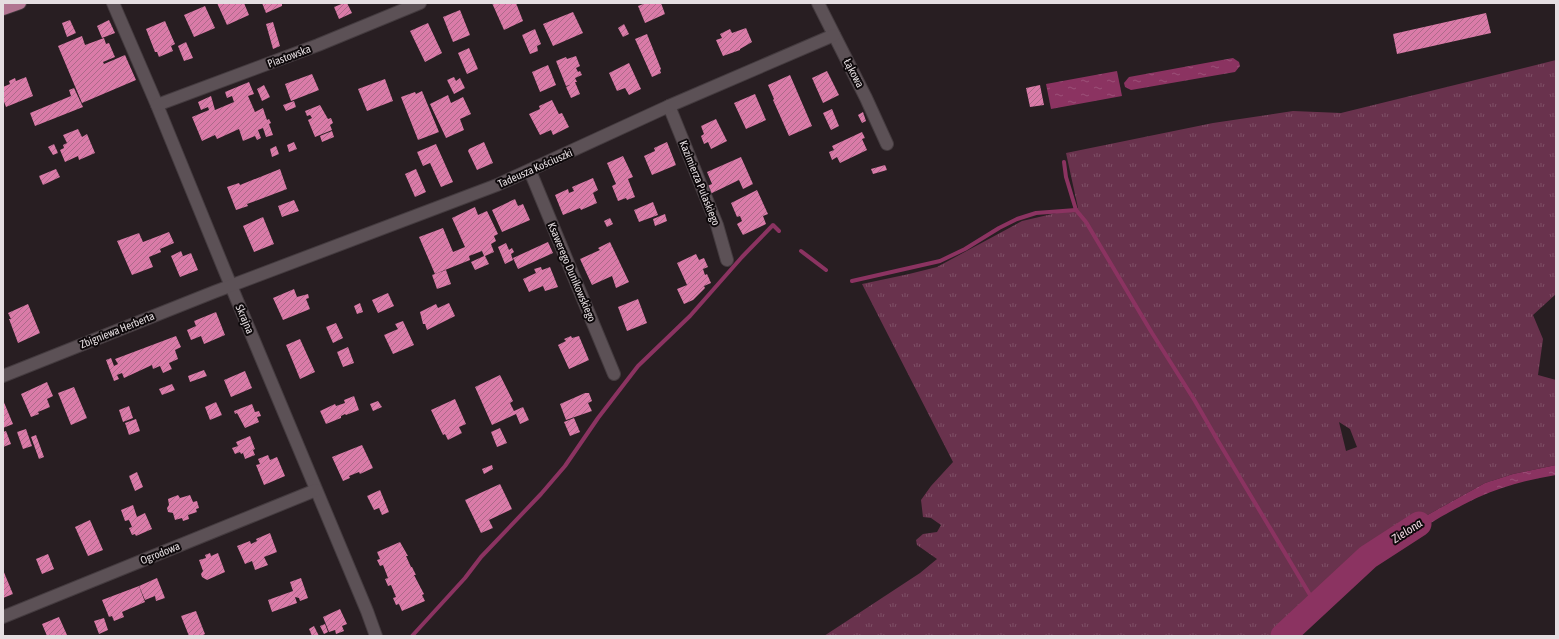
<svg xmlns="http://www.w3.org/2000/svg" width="1559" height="639" font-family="'Asap Condensed',sans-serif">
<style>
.grass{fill:url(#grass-tufts);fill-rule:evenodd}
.water{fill:url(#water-ripples)}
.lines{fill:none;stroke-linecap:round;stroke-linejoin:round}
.stream{stroke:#8b3361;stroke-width:4}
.river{stroke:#8b3361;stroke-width:25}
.building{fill:url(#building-hatch)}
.street-casing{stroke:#443b3f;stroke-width:14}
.primary-casing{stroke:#443b3f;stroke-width:14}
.street{stroke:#5c5156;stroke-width:12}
.primary{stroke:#b17491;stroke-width:12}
.labels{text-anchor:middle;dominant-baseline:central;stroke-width:4;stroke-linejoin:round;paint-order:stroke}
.street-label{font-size:11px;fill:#e5dee1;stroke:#0e090b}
.water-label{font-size:12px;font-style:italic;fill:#efd6e0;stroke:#0e090b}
</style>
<defs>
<pattern id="grass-tufts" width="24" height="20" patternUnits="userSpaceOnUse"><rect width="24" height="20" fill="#69324d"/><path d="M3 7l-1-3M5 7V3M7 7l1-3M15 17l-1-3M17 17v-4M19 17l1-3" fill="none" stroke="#7e4f66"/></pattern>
<pattern id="water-ripples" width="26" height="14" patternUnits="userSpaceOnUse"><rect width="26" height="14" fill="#8b3361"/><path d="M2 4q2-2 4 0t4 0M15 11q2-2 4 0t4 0" fill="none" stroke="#9b5077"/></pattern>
<pattern id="building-hatch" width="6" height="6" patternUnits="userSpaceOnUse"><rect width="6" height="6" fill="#da7ba8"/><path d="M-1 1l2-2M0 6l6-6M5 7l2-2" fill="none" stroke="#ad6a8a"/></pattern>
</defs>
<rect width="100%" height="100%" fill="#281e22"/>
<path class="grass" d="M1556,60V294L1533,315L1543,339L1538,375L1556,380V465L1513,474L1485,483L1388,537L1354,563L1313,604L1277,636H824L920,573L937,559L917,545L916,540L923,534L937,532L941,525L931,518L923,517L921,500L931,486L953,462L862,284L909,274L937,267L1022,221L1078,208L1066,153L1213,123L1293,111L1341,113ZM1339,422L1350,429L1357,447L1346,451Z"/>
<g class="water">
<polygon points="1233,58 1239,62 1240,66 1235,72 1131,90 1125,87 1124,83 1129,77"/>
<polygon points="1117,71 1122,96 1051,109 1046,84"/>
<path d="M1556,465V475C1538,478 1520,482 1502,488C1463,501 1428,525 1393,546L1388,537L1485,483L1513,474Z"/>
</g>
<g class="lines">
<g class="stream">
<polyline points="1064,162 1066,177 1076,210 1086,222 1152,333 1195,401 1218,441 1316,605"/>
<polyline points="801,251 826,270"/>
<polyline points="852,281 940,261 965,249 999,228 1017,219 1036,213 1076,210"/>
<polyline points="412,636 465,578 481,557 541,494 565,466 598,418 638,366 690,316 742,257 773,225 779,231"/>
</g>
<polyline class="river" points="1283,636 1368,557 1419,524"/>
</g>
<g class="building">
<polygon points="217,3 244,3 249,15 227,25"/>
<polygon points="262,3 284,3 282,4 282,6 266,13"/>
<polygon points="344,3 347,3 352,13 339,19 334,7"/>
<polygon points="492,3 516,3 523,21 504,30"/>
<polygon points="646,3 661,3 665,14 645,23 638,6"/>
<polygon points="205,6 215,28 194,37 184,15"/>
<polygon points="460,10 470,35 453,42 443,17"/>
<polygon points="573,12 583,33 553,46 543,24"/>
<polygon points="1486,13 1491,33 1397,54 1393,34"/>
<polygon points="70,20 76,33 67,37 62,23"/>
<polygon points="109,20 115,33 102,38 97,26"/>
<polygon points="165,21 175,44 171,46 173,51 159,57 157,52 155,52 146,29"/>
<polygon points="273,22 280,46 273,49 266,24"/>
<polygon points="428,23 442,53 425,62 410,31"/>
<polygon points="624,24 629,34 623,37 618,28"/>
<polygon points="746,28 752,42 740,49 740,50 723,56 716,40 722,38 720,34 730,29 732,33"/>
<polygon points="535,29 541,44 537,46 538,51 530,54 522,35"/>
<polygon points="647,34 661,69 660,70 661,73 652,77 635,39"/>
<polygon points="82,36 85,45 104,38 106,44 109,43 115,57 103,62 104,64 125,55 136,80 82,103 58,46"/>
<polygon points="186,42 193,58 184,61 178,46"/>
<polygon points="469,48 478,69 467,74 458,53"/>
<polygon points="576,56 580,66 576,68 578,72 580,71 582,75 575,78 577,82 575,82 580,94 571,98 566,87 570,85 566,86 556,61 566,57 567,59"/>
<polygon points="629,63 641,89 629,95 625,88 617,91 609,73"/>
<polygon points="548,65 556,85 540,92 532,72"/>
<polygon points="827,71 839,95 823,103 812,78"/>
<polygon points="312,74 319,90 291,101 285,84"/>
<polygon points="790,75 812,126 789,136 773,100 774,99 768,85"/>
<polygon points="26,77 33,96 6,107 3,99 3,87 10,84 9,81 15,78 16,81"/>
<polygon points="454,77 456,81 460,78 465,88 454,94 447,80"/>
<polygon points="385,79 393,101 367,111 358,89"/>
<polygon points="249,82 254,94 248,96 255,112 263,108 267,120 269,119 271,123 269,124 273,135 266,137 263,128 258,130 261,138 257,140 255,136 243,141 239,129 217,139 215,135 202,141 192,117 209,110 208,107 201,110 198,102 211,96 215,110 234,102 232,96 227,98 225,92"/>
<polygon points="264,85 270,97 262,101 257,89"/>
<polygon points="1040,85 1044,105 1030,107 1026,88"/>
<polygon points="74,88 83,107 35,126 30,113 71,96 69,90"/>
<polygon points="422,91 439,132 418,140 401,97 415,92 416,94"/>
<polygon points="755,94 766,120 746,129 734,103"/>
<polygon points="448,95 451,103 463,97 471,114 460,119 464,130 446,138 430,104"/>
<polygon points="552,100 559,114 562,113 569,127 553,135 551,130 540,135 529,114 540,109 539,106"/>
<polygon points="294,101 296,107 286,111 283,105"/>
<polygon points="320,105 328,119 331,118 333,123 330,125 332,130 315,137 308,120 312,118 310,115 307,116 305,111"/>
<polygon points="832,109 839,126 831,130 823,113"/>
<polygon points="863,112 866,121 862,123 858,115"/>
<polygon points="716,119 727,141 711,149 708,142 704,144 701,136 704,134 701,126"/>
<polygon points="78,129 82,137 87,134 95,153 79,160 78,156 65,162 60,150 64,148 63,145 67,143 63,135"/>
<polygon points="332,131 334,137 322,142 320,136"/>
<polygon points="862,132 865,138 862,139 867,150 840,163 837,157 832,160 829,152 834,150 832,146"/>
<polygon points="294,142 297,149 289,152 287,145"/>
<polygon points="484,142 493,163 477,170 468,151 469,149"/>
<polygon points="667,142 676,165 652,175 644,156 655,151 654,148"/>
<polygon points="54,144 58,153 53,155 48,147"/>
<polygon points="436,144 453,182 441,187 430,163 423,166 417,152"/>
<polygon points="276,146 279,154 272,157 270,149"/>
<polygon points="623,156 633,177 628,179 635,197 627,200 626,198 618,201 612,186 616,184 607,163"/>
<polygon points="741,157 753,184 743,189 739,180 710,194 707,186 712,184 707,172"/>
<polygon points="885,165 887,170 873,174 871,169"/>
<polygon points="56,169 60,177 43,185 39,176"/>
<polygon points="280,169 287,189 247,204 248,206 236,210 227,187 239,183 240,185"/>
<polygon points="416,169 426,192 415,197 405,174"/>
<polygon points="593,178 598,190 593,193 597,203 581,210 580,208 563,215 555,195 568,189 569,193 574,191 572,187"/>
<polygon points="757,190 768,214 763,216 766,224 743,235 737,224 742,221 740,216 737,217 731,203"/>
<polygon points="515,199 518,206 523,204 530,220 502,232 492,210"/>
<polygon points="294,200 299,211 282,217 278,206"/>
<polygon points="653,202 658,215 639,222 634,210"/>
<polygon points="475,207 478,215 487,211 498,234 494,236 496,241 491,244 494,252 485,256 489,264 475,270 471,262 484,256 482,251 469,256 470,260 435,274 419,237 443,228 453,252 465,247 452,218"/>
<polygon points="665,214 667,221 655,226 653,219"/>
<polygon points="263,217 274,244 254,252 243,226"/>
<polygon points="610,218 613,224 607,227 604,221"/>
<polygon points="169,232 174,243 160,249 161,252 149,257 153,267 132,275 117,241 139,233 143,242"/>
<polygon points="548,242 553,253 518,269 513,258"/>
<polygon points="610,242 629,282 616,288 612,276 592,285 580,259 600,250 598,248"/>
<polygon points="506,243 509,250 512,248 514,252 511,254 513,260 505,264 498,247"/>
<polygon points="181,251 183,256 176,259 191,253 198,270 180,277 171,256"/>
<polygon points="696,254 699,260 704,258 708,267 703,269 705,275 707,274 711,283 704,286 705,288 693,300 688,288 693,300 684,304 677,289 687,285 677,263"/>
<polygon points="541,267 542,270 550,267 558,287 545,291 543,286 529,292 523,279 536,273 534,269"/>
<polygon points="446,270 451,284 437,289 432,275"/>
<polygon points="294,289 297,297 308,294 309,298 306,299 310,309 283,320 273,298"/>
<polygon points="388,293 394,306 378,313 372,300"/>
<polygon points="638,299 647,323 627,331 618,307"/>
<polygon points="360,303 363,312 357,314 354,306"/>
<polygon points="449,303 455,316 427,330 425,324 423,324 420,312 436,304 438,308"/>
<polygon points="28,304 40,333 18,343 9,319 11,319 8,313"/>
<polygon points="216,312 225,335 204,344 201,336 191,340 187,330 196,326 194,321"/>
<polygon points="403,321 414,345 393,354 384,335 398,329 395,324"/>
<polygon points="336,323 343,338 333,343 326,327"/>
<polygon points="176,336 181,347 175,350 178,359 169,363 172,369 163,373 160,366 153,369 152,365 124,378 122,373 117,375 119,379 114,381 106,360 111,358 114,366 118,364 115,359"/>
<polygon points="571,336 572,338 579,336 589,360 569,369 558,345 566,341 564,339"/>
<polygon points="300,339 315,372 300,379 286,345"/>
<polygon points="348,347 354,363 343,367 337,352"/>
<polygon points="204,370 207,376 190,382 188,376"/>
<polygon points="245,371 252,388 231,397 224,380"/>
<polygon points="500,375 513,401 510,403 514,411 523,407 529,420 520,424 516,414 492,425 475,387"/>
<polygon points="47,382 53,396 47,399 50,407 38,412 39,414 31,417 21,394"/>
<polygon points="172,384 175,390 162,395 159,389"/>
<polygon points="74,387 87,418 71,425 58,393"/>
<polygon points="585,393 589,393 592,401 588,403 592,411 566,420 560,404"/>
<polygon points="354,396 359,410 346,415 345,414 341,416 341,418 326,424 320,411 335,404 336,406 345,403 344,400"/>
<polygon points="455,399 466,424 459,427 462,433 448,440 445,434 443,435 431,410"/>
<polygon points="3,400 13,424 3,428"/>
<polygon points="378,401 382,407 373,411 370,404"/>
<polygon points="216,402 222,415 210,420 205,407"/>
<polygon points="252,404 255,412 259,411 261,416 257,417 259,422 245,428 237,413 235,414 234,411"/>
<polygon points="129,406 133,418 123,422 119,410"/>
<polygon points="574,418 580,432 570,436 564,422"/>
<polygon points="136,419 140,431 129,435 125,423"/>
<polygon points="500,428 507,443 497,447 491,432"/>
<polygon points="26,429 32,446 23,449 17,432"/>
<polygon points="6,431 11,444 3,447 3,432"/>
<polygon points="36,435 44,457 39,459 31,437"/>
<polygon points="250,436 255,449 253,450 255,455 245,459 243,453 241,454 240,452 235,454 232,448 238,446 236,442"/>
<polygon points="362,445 373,468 360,474 359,472 349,476 350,478 343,481 332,457"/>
<polygon points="268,455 270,460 277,457 285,476 264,485 256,465 260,464 258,459"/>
<polygon points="492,465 493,469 484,474 482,469"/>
<polygon points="137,472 143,487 135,491 129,476"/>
<polygon points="500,484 512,509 489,520 493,528 481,533 465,500"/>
<polygon points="380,490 389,512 382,515 379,508 374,510 367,496"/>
<polygon points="178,495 180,498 190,495 193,502 197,501 199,508 196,509 197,512 188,515 189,519 183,521 182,518 175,520 173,513 168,512 167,508 169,505 168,499"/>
<polygon points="133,505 137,517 145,513 152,529 136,536 135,534 132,535 129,528 132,527 129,520 125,521 121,510"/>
<polygon points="90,520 103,550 88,556 75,527"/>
<polygon points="270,533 277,552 264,557 268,565 255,570 252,561 245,564 237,546 250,541 251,544 257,541 256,539"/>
<polygon points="400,542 408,556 406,556 411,567 412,567 416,575 414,575 424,594 422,595 425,601 402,611 399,604 396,605 393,598 396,597 391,585 388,586 385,579 388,578 383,565 380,566 377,560 380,559 377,552"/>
<polygon points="210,553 211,556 218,553 225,572 207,580 202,577 201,574 203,571 199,560 206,558 205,555"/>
<polygon points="48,554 54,569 42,574 36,559"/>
<polygon points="3,570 13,594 3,598"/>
<polygon points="157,578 165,598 156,601 155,596 145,600 139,586"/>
<polygon points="301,578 308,598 300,601 299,598 295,597 297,603 272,612 268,600 293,591 290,582"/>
<polygon points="139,586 145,602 122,612 124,617 114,621 112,616 109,617 102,600"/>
<polygon points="340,609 347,624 342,626 344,631 336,634 335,630 329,632 323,617"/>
<polygon points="196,611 205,634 201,636 189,636 181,616"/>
<polygon points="59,617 67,635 47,636 42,624"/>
<polygon points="104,618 108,630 99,634 94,621"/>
<polygon points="325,624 328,632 324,634 320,626"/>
<polygon points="314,626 319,636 312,636 309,629"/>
</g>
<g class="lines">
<defs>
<g id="street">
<polyline points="113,3 157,105 224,269 367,611 376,636"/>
<polyline points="818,3 866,98 887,144"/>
<polyline points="157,105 318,45 420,3"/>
<polyline points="669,106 717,225 727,260"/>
<polyline points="530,171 614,374"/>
<polyline points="3,376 214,292 497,185 669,106 834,35"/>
<polyline points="3,617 316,490"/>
</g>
<polyline id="primary" points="3,9 20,3"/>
</defs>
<use href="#street" class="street-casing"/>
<use href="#primary" class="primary-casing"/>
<use href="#street" class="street"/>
<use href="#primary" class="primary"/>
</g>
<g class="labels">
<g class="street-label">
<text transform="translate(289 56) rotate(-21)">Piastowska</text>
<text transform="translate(854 73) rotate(62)">Łąkowa</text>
<text transform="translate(535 168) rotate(-24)">Tadeusza Kościuszki</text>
<text transform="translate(700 183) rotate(68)">Kazimierza Pułaskiego</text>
<text transform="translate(572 272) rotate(67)">Ksawerego Dunikowskiego</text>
<text transform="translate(245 319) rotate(67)">Skrajna</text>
<text transform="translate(117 330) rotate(-22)">Zbigniewa Herberta</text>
<text transform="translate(160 553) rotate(-22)">Ogrodowa</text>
</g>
<g class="water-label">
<text transform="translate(1407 531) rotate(-33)">Zielona</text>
</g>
</g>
<rect width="1559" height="639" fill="none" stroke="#e5dee1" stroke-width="8"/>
</svg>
